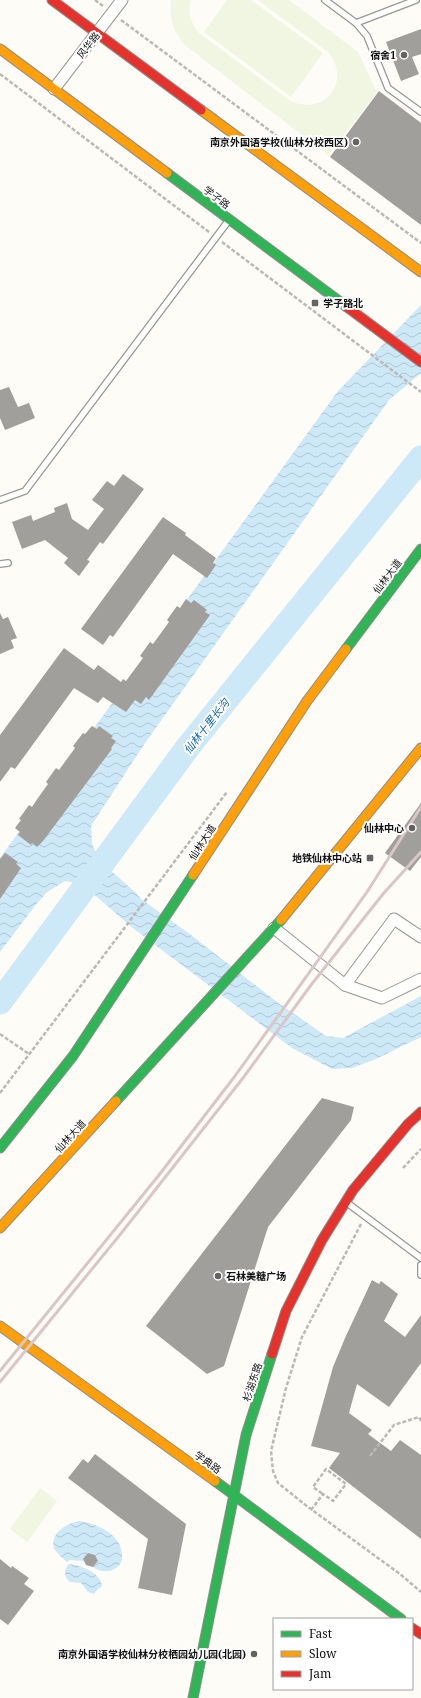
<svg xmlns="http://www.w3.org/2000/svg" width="421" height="1698" font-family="'Noto Serif','Noto Sans SC',serif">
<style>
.pitch{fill:#f0f6e1}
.water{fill:url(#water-waves)}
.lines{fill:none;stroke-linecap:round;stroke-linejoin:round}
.river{stroke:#cde8f7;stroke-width:25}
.building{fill:#a19f9c}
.lane-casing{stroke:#979795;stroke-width:8}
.street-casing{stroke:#979795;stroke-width:13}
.fast-casing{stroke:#8e8d8b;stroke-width:11}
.slow-casing{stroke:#8e8d8b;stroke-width:11}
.jam-casing{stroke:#8e8d8b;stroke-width:11}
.path{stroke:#b9b9b8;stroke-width:2.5;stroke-dasharray:4 2;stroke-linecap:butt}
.lane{stroke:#fffffe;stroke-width:5.5}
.street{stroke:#fffffe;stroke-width:11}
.fast{stroke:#30b455;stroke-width:9}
.slow{stroke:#ff9f0a;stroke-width:9}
.jam{stroke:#e5322d;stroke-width:9}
.rail{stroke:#d9c6c7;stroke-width:3}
.poi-dot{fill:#646362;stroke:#fff;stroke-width:1.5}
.labels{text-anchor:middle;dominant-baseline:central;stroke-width:4;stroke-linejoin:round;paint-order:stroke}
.street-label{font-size:10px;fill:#111;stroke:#fff}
.poi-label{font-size:10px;font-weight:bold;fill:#111;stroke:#fff;text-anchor:end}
.water-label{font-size:11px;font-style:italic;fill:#1768a6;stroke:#fff}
</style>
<defs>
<pattern id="water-waves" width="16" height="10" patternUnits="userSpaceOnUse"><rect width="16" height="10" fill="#cde8f7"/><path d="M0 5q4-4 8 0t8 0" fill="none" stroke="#afc6d3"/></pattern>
</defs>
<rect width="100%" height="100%" fill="#fdfcf7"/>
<g class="pitch">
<path d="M171,0H191C187,13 191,23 199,33L289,100C323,118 353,82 328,52L258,0H289L358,52L377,92L328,155L186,46C173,32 169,19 171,0Z"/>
<polygon points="227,0 251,0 323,53 291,97 204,32"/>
<polygon points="40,1488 57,1501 27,1542 10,1529"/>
</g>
<g class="water">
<polygon points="421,305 421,373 389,400 143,746 91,826 92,844 99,860 136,893 141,899 191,935 277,1002 326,1036 343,1038 421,996 421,1037 376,1059 352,1068 332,1069 292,1048 134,929 82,884 65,881 47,892 34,907 0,952 0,858 338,391"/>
<path d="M80,1521C97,1524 121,1534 122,1554C124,1570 104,1576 93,1567L98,1561L95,1555L88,1553L83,1561L70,1560L67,1562C63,1558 56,1553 54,1548C49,1533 69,1522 80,1521Z"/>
<path d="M69,1564C81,1565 101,1573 102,1586L96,1591L94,1594L88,1592L81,1583L70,1582C64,1577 63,1570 69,1564Z"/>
</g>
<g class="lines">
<polyline class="river" points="0,1002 188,747 421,458"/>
</g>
<g class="building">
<polygon points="421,29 421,54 412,57 419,74 401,81 386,42"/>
<polygon points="379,91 421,123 421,225 330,157"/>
<polygon points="9,387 18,407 29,403 35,418 5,430 0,418 0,390"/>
<polygon points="123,474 144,489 103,544 100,542 87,560 90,561 79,576 64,563 68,558 45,540 22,549 12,522 31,515 33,521 55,512 54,508 67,503 72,519 88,530 104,509 92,500 107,481 114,486"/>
<polygon points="163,517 186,533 185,535 216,558 213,563 216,565 207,578 173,554 113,637 110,635 103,645 81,629"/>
<polygon points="186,599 191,603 194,600 207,610 205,612 210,615 149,700 146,697 141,704 135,700 126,712 103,697 98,703 74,688 15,769 11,767 0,782 0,735 64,648 94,670 98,665 121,682 123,679 126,681 143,658 140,656 150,642 153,644 169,622 167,620 177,606 180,608"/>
<polygon points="0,613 3,619 8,617 17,638 11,640 14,648 0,654"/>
<polygon points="92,726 97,729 99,726 113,736 111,738 116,741 111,748 112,749 43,841 37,847 32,843 31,845 18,835 20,832 15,828 21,820 19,819 29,805 32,807 38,798 48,784 46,782 56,768 59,770 75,748 73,746 83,733 85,734"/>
<polygon points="421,803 421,857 410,871 385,853"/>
<polygon points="5,853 18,862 16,864 21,868 0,899 0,859"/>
<polygon points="322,1098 354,1107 351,1120 268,1227 224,1366 207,1374 146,1326"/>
<polygon points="372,1280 379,1284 381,1281 398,1294 384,1321 405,1337 421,1315 421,1363 389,1407 357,1384 349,1413 372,1430 368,1434 391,1451 400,1440 421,1455 421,1539 329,1468 340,1453 311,1446 333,1367 345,1338"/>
<polygon points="95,1454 186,1524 172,1595 138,1588 148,1539 68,1478 83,1459 88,1463"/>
<polygon points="88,1553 95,1555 98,1561 93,1567 86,1565 83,1559"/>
<polygon points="0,1559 11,1568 12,1566 29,1578 24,1584 34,1591 8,1625 0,1619"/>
</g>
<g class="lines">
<defs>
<g id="lane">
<polyline points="325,0 356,23 416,0"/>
<polyline points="356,23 367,36 388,88 421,112"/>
<polyline points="0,500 25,491 229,220"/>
<polyline points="0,564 8,563"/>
<polyline points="346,1202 421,1258"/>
<polyline points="421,1265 421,1275"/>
</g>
<g id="street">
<polyline points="54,89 122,0"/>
<polyline points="274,928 345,985 382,998 421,979"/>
<polyline points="345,985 394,919 421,937"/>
</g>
<g id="fast">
<polyline points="167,173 347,307"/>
<polyline points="346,649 421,549"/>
<polyline points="116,1101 281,920"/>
<polyline points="0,1148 73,1056 193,875"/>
<polyline points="215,1481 401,1619"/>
<polyline points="193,1698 246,1435 272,1354"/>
</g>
<g id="slow">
<polyline points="0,49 167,173"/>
<polyline points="201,110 421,272"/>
<polyline points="193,875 307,701 346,649"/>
<polyline points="281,920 421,748"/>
<polyline points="0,1228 116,1101"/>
<polyline points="0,1326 215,1481"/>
</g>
<g id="jam">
<polyline points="52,0 201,110"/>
<polyline points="347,307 421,362"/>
<polyline points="272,1354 286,1311 322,1240 353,1190 408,1124 421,1112"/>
<polyline points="412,1628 421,1634"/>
</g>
</defs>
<use href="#lane" class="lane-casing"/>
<use href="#street" class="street-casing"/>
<use href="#fast" class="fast-casing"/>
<use href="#slow" class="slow-casing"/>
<use href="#jam" class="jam-casing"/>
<g class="path">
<polyline points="95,0 103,6"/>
<polyline points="121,20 421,243"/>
<polyline points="0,74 209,232"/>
<polyline points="222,242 421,392"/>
<polyline points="0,1034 29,1054"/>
<polyline points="0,1093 227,792"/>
<polyline points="403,1168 421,1149"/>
<polyline points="361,1224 302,1337 286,1388 271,1451 273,1471 278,1483 308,1507 400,1574 421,1592"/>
<polyline points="370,1456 394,1425 419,1417 421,1421"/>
<polyline points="311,1510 323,1494 333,1501 346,1484 326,1469 313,1487 323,1494"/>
</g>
<use href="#lane" class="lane"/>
<use href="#street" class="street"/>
<use href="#fast" class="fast"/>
<use href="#slow" class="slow"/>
<use href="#jam" class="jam"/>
<g class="rail">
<polyline points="0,1371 159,1175 235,1076 367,892 421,807"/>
<polyline points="0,1382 123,1231 243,1078 311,985 383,894 421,852"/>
</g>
</g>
<g class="poi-dot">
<circle cx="404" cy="55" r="4"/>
<circle cx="356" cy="142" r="4"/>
<rect x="311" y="299" width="8" height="8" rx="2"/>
<circle cx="412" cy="828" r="4"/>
<rect x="366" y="854" width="8" height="8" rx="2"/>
<circle cx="218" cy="1276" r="4"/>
<circle cx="254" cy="1654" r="4"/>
</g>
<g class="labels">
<g class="street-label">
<text transform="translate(88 45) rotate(-52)">风华路</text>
<text transform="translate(217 197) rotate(37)">学子路</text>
<text transform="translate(387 576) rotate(-53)">仙林大道</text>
<text transform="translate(202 842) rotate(-57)">仙林大道</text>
<text transform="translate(70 1136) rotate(-48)">仙林大道</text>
<text transform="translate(252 1382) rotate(-72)">杉湖东路</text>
<text transform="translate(208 1462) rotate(36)">学典路</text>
</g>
<g class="poi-label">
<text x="396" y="55">宿舍1</text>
<text x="348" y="142">南京外国语学校(仙林分校西区)</text>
<text x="323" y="303" text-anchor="start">学子路北</text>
<text x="404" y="828">仙林中心</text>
<text x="362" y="858">地铁仙林中心站</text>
<text x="226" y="1276" text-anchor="start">石林美糖广场</text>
<text x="246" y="1654">南京外国语学校仙林分校栖园幼儿园(北园)</text>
</g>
<g class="water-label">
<text transform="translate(206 726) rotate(-52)">仙林十里长沟</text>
</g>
</g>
<rect x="273" y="1618" width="140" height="72" fill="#ffffff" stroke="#a0a0a0"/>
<rect x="281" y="1631" width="20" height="6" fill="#30b455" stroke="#a0a0a0"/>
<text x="309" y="1638" font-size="12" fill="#111111">Fast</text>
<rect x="281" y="1651" width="20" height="6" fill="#ff9f0a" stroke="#a0a0a0"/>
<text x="309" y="1658" font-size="12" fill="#111111">Slow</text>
<rect x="281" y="1671" width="20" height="6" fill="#e5322d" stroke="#a0a0a0"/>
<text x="309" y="1678" font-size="12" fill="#111111">Jam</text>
</svg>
